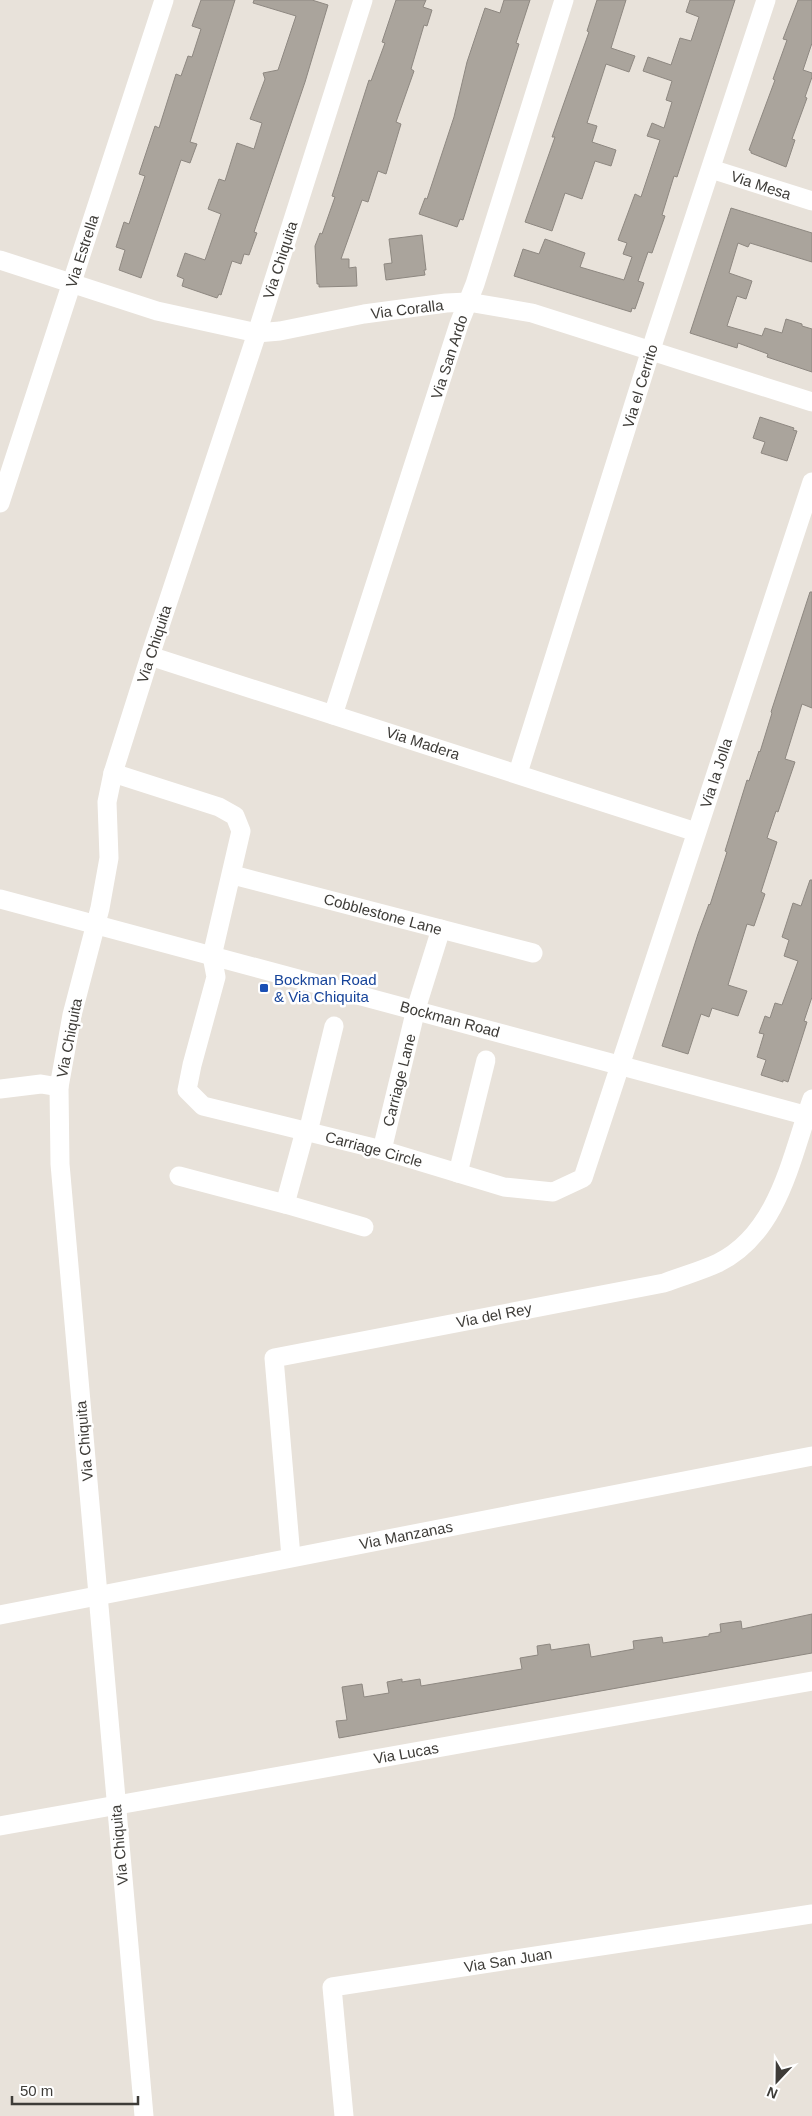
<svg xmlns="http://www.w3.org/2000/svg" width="812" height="2116" font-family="Arial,sans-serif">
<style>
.building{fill:#aaa49c;stroke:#8e8881}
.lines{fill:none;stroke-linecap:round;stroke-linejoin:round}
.minor{stroke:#fff;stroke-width:19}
.transit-dot{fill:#1a4fb4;stroke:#fff;stroke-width:2}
.labels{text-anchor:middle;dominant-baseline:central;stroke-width:5;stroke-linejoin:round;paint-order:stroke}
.street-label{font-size:15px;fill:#3e3c38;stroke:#fff}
.transit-label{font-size:15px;fill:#164399;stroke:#fff;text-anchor:start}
</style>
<rect width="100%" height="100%" fill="#e8e2da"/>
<g class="building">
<polygon points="201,0 235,0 190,142 197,144 190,163 181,160 141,278 119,270 125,250 116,247 124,222 129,224 145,176 139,174 155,126 159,128 176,74 181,76 188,56 192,57 201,29 192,26"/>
<polygon points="254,0 312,0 328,5 305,82 254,232 257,233 249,255 244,254 241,264 232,261 221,295 219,294 217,298 182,286 184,279 177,276 185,253 205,260 221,214 208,209 219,179 225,181 237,143 254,149 262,123 250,119 265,79 263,73 278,70 296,16 253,3"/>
<polygon points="396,0 426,0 423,7 432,10 427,26 424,25 411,69 414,71 396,122 401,124 386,174 378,171 368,202 362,200 341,259 349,259 349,268 356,267 357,286 319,287 319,284 317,284 315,246 320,233 322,234 335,197 332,196 369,80 371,81 385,43 382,42"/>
<polygon points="504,0 530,0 516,43 519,44 469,201 463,220 460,219 457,227 419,214 425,198 427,199 454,117 467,62 485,8 500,13"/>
<polygon points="597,0 626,0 611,48 635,56 629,72 606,64 587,123 597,126 592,142 616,150 611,166 595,161 582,199 565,193 552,231 525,222 555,137 552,137 589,32 587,31"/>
<polygon points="690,0 735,0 677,177 674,176 662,215 665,216 652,253 648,252 638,281 644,283 635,309 632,308 631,312 514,276 523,249 539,254 545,239 585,253 580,267 624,280 632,257 623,254 627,243 618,240 635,194 641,197 660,140 647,136 652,123 664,128 672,102 666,100 672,81 643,71 648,57 671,65 680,38 691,41 699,17 686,12"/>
<polygon points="798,0 812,0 812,43 803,70 812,73 812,77 805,97 807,98 792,139 795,140 786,167 751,153 751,151 749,150 775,80 773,79 787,40 783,39"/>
<polygon points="731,208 812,233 812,262 750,243 748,247 738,243 729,273 752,281 746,299 737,296 727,326 762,336 765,328 782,333 786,319 802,324 802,326 812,329 812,372 767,357 768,354 738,343 737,348 690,333"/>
<polygon points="422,235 426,270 424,270 425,275 386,280 384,264 392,263 389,239"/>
<polygon points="760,417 794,428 793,430 797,431 787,461 761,453 765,442 753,438"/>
<polygon points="810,592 812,592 812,708 802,704 785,759 795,762 778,812 776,811 767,838 777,842 761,892 765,894 754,926 747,924 728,985 747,991 738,1016 712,1008 709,1017 701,1014 688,1054 662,1046 698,934 709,904 710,905 727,852 725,851 747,780 749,781 759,751 760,752 772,713 771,712"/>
<polygon points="810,880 812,880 812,997 804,1021 807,1022 788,1082 783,1080 783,1082 761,1075 766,1060 757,1057 764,1034 759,1033 765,1016 770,1018 775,1003 782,1005 798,961 784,956 789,940 782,937 793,903 801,906"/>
<polygon points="812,1614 812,1653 339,1738 336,1721 347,1720 342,1687 362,1684 364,1697 389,1693 387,1682 402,1679 402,1682 420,1679 421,1686 522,1669 520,1658 538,1655 537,1646 550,1644 551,1650 589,1644 591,1657 634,1649 633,1641 662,1637 663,1643 709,1636 709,1634 721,1632 720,1624 741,1621 742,1629"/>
</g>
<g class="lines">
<g class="minor">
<polyline points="711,169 812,201"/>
<polyline points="0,260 157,311 257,333 280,331 364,314 446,303 468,302 532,313 812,402"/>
<polyline points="0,503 164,0"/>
<polyline points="150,656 696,832"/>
<polyline points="333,715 459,324 475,284 564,0"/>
<polyline points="113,773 219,807 235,816 241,831 212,956 216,977 192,1065 187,1090 203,1106 382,1150 504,1187 553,1192 583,1178 812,482"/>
<polyline points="518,773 655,337 766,0"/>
<polyline points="233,875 533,953"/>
<polyline points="0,899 812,1117"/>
<polyline points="0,1089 41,1084 59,1087"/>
<polyline points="308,1132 334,1026"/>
<polyline points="382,1150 416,1009 441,929"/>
<polyline points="458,1173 486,1060"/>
<polyline points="179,1176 285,1204 305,1131"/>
<polyline points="285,1204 364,1227"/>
<path d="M291,1557L274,1358L664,1283C682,1276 701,1271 718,1263C779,1233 791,1157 812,1099"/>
<polyline points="0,1615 812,1456"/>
<polyline points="0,1826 812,1681"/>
<polyline points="144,2116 60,1164 59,1087 72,1015 100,908 109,858 107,802 113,773 150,656 257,333 363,0"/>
<polyline points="344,2116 332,1987 812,1914"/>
</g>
</g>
<rect class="transit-dot" x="259" y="983" width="10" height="10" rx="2.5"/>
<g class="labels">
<g class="street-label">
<text transform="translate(761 185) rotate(18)">Via Mesa</text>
<text transform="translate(82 251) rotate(-72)">Via Estrella</text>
<text transform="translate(280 260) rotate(-72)">Via Chiquita</text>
<text transform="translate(407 309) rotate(-7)">Via Coralla</text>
<text transform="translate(449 357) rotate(-72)">Via San Ardo</text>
<text transform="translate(640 386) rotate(-73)">Via el Cerrito</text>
<text transform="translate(154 644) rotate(-72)">Via Chiquita</text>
<text transform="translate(423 743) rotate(18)">Via Madera</text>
<text transform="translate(716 773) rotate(-72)">Via la Jolla</text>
<text transform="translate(383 914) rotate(15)">Cobblestone Lane</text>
<text transform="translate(450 1019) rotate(15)">Bockman Road</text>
<text transform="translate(69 1038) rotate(-79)">Via Chiquita</text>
<text transform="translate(399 1080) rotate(-76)">Carriage Lane</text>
<text transform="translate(374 1149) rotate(15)">Carriage Circle</text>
<text transform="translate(494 1315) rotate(-11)">Via del Rey</text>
<text transform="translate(84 1441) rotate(-95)">Via Chiquita</text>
<text transform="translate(406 1535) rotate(-11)">Via Manzanas</text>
<text transform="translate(406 1753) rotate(-10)">Via Lucas</text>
<text transform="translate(119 1845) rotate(-95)">Via Chiquita</text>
<text transform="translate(508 1960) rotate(-9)">Via San Juan</text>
</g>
<g class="transit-label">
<text x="274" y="979">Bockman Road<tspan x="274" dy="17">&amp; Via Chiquita</tspan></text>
</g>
</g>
<g transform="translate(777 2081) rotate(202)" stroke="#ffffff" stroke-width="4" paint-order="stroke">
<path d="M0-4L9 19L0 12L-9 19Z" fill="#3e3c38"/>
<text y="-8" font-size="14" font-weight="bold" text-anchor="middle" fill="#3e3c38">N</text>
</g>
<path d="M12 2096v8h126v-8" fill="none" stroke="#3e3c38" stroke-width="2.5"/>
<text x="20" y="2096" font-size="15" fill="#3e3c38" stroke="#ffffff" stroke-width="4" paint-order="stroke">50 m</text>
</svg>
